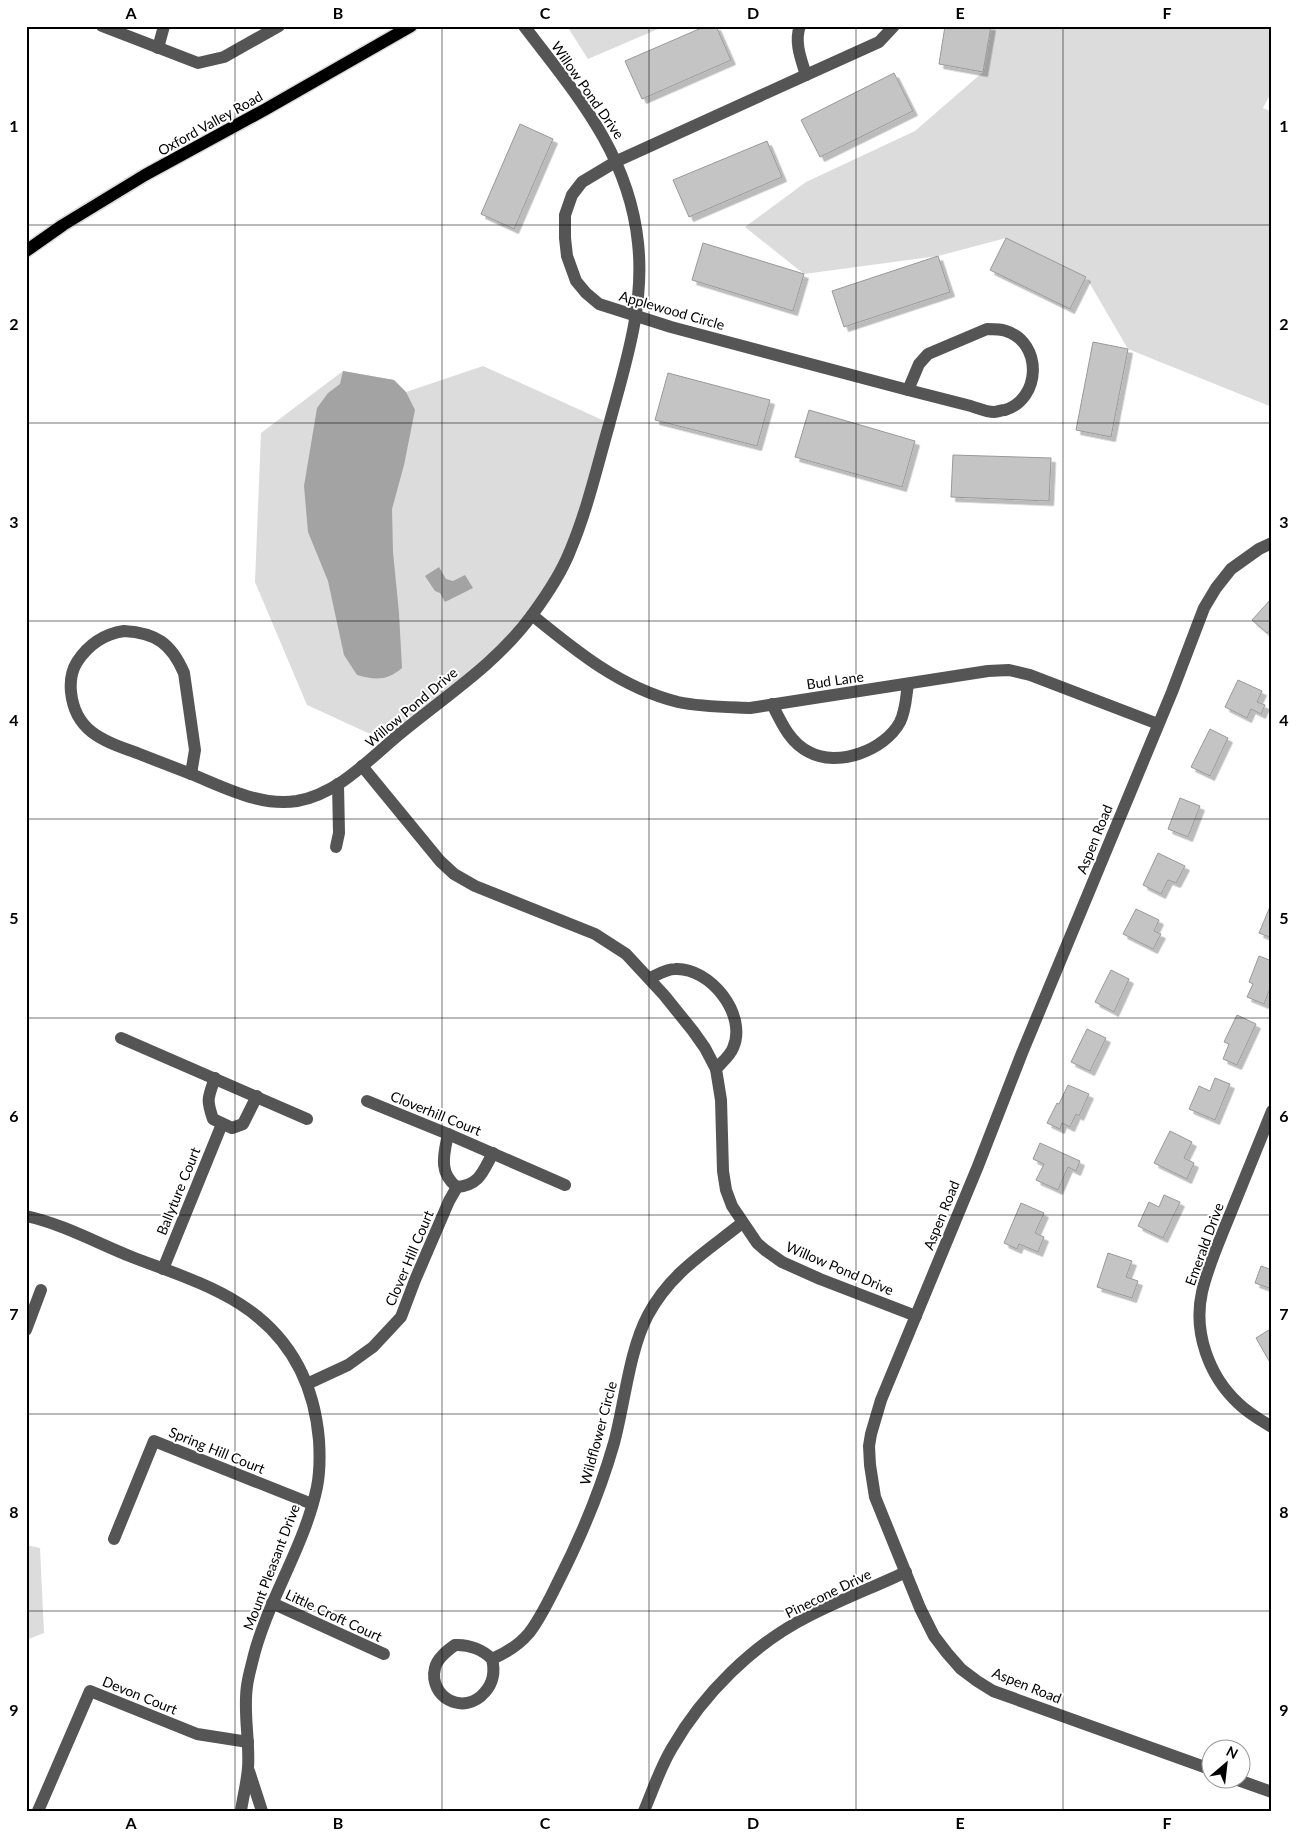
<svg xmlns="http://www.w3.org/2000/svg" width="1298" height="1837" font-family="Lato,sans-serif">
<style>
.green{fill:#dcdcdc}
.water{fill:#a3a3a3}
.building{fill:#c4c4c4;stroke:#999;filter:url(#shadow)}
.lines{fill:none;stroke-linecap:round;stroke-linejoin:round}
.major-casing{stroke:#dbdbdb;stroke-width:15}
.minor{stroke:#555;stroke-width:12}
.major{stroke:#000;stroke-width:12}
.grid{fill:none;stroke:#000;stroke-width:1;stroke-opacity:0.55}
.labels{text-anchor:middle;dominant-baseline:central;stroke-width:4;stroke-linejoin:round;paint-order:stroke}
.street-label{font-size:14px;fill:#000;stroke:#fff}
.neatline{fill:none;stroke:#000;stroke-width:2}
.grid-label{font-size:16px;text-anchor:middle;font-weight:bold;fill:#000}
</style>
<defs>
<filter id="shadow"><feDropShadow dx="4.5" dy="4.5" stdDeviation="0" flood-color="#0004"/></filter>
</defs>
<rect width="100%" height="100%" fill="#fff"/>
<g class="green">
<polygon points="567,26 665,26 588,59"/>
<polygon points="991,26 1272,26 1272,91 1263,108 1272,112 1272,407 1128,349 1086,277 1006,238 938,256 804,274 745,227 806,182 915,131 983,72"/>
<polygon points="483,366 609,423 570,552 514,637 399,735 368,733 307,705 255,582 261,433 343,371 394,380 406,392"/>
<polygon points="26,1545 40,1548 44,1633 26,1640"/>
</g>
<g class="water">
<path d="M343,371L394,380L406,392L415,410L404,465L392,509L393,552L399,613L402,668C387,681 375,680 357,675L344,655L328,581L308,532L304,486L317,408L328,393L340,384Z"/>
<polygon points="439,567 446,579 453,581 465,575 473,588 445,602 440,593 435,591 425,576"/>
</g>
<g class="building">
<polygon points="706,26 716,26 731,60 642,99 625,61"/>
<polygon points="945,26 991,26 983,72 939,64"/>
<polygon points="894,73 913,111 820,157 801,120"/>
<polygon points="520,124 553,139 514,229 481,214"/>
<polygon points="767,141 782,177 689,217 673,180"/>
<polygon points="1006,238 1086,277 1070,309 990,270"/>
<polygon points="703,243 804,274 793,311 692,280"/>
<polygon points="938,256 950,292 844,327 832,291"/>
<polygon points="1093,342 1128,349 1111,437 1076,430"/>
<polygon points="668,373 770,400 757,446 655,420"/>
<polygon points="809,410 915,441 902,487 795,457"/>
<polygon points="953,455 1051,458 1049,501 951,497"/>
<polygon points="1272,598 1272,628 1267,633 1252,620"/>
<polygon points="1238,680 1262,691 1257,702 1265,705 1261,714 1251,709 1247,718 1225,707"/>
<polygon points="1210,729 1228,738 1210,776 1191,767"/>
<polygon points="1180,798 1200,806 1188,837 1168,829"/>
<polygon points="1158,853 1185,866 1176,883 1168,880 1161,894 1143,885"/>
<polygon points="1272,902 1272,938 1259,933"/>
<polygon points="1136,909 1159,920 1154,931 1161,934 1153,949 1123,934"/>
<polygon points="1259,956 1272,961 1272,983 1264,1004 1247,997 1253,984 1249,982"/>
<polygon points="1111,970 1129,979 1114,1012 1095,1002"/>
<polygon points="1237,1015 1256,1024 1237,1065 1223,1059 1229,1044 1224,1042"/>
<polygon points="1087,1029 1106,1038 1090,1071 1071,1062"/>
<polygon points="1215,1078 1230,1084 1215,1120 1189,1109 1199,1086 1210,1091"/>
<polygon points="1068,1085 1089,1094 1079,1116 1076,1114 1070,1127 1062,1123 1060,1129 1047,1123 1057,1103 1059,1104"/>
<polygon points="1170,1131 1192,1142 1184,1158 1194,1163 1187,1179 1154,1163"/>
<polygon points="1040,1143 1080,1161 1076,1171 1068,1167 1058,1190 1036,1180 1044,1164 1033,1159"/>
<polygon points="1164,1195 1180,1202 1163,1238 1138,1226 1149,1202 1159,1207"/>
<polygon points="1021,1203 1044,1213 1035,1233 1044,1237 1038,1252 1019,1244 1017,1249 1004,1243"/>
<polygon points="1108,1253 1132,1261 1126,1277 1138,1281 1132,1298 1097,1287"/>
<polygon points="1261,1266 1272,1270 1272,1289 1255,1283"/>
<polygon points="1272,1328 1272,1366 1256,1338"/>
</g>
<g class="lines">
<defs>
<polyline id="major" points="26,251 63,225 145,175 266,109 411,26"/>
</defs>
<use href="#major" class="major-casing"/>
<g class="minor">
<polyline points="102,26 198,63 224,57 279,26"/>
<path d="M800,26C794,42 801,59 806,75L879,42L894,26"/>
<polyline points="158,48 164,26"/>
<polyline points="806,75 617,161 582,182 572,195 565,215 565,238 567,256 576,281 586,293 599,304 671,327 908,390"/>
<path d="M987,329C993,329 1001,329 1006,331C1043,343 1041,399 1005,410C1001,410 997,412 994,412C985,412 976,407 967,405C948,400 928,395 908,390L919,364L928,354Z"/>
<path d="M532,615C576,651 621,688 678,702C701,707 726,707 750,708L988,671L1009,670L1030,675L1158,724"/>
<path d="M124,631C156,633 171,643 184,673L195,750L191,774C173,767 155,760 137,753C104,741 75,732 71,692C70,682 72,670 77,662C88,645 104,634 124,631Z"/>
<path d="M772,704C781,722 790,743 809,752C838,768 885,750 900,722C906,710 906,696 908,684"/>
<polyline points="362,766 440,861 454,874 475,886 595,934 626,954 664,995 693,1031 705,1048 716,1069 721,1100 723,1171 726,1190 732,1206 757,1243 765,1250 782,1262 820,1279 916,1316"/>
<path d="M191,774C224,787 260,807 297,801C340,793 370,758 402,732C447,695 498,662 532,615C546,596 561,574 570,551C587,511 597,467 609,425C625,365 645,306 638,243C629,154 576,94 524,26"/>
<polyline points="336,847 339,833 338,784"/>
<path d="M650,978C657,975 666,969 675,969C710,967 748,1015 733,1048C730,1056 721,1063 716,1069"/>
<polyline points="121,1038 307,1119"/>
<path d="M215,1078C208,1098 206,1099 213,1119L232,1128L243,1124L257,1096"/>
<polyline points="367,1101 448,1134 565,1185"/>
<path d="M1272,1111C1258,1146 1243,1182 1229,1217C1219,1242 1208,1266 1202,1292C1193,1332 1209,1376 1238,1403C1248,1413 1260,1420 1272,1427"/>
<path d="M448,1134C444,1154 438,1173 457,1187C480,1185 483,1171 493,1153"/>
<path d="M26,1216C63,1224 97,1243 132,1257C168,1271 207,1283 240,1304C290,1336 314,1382 319,1440C320,1456 320,1472 317,1487C304,1549 266,1602 252,1663C250,1671 248,1678 247,1686C243,1713 250,1741 248,1768C247,1782 243,1797 241,1811"/>
<polyline points="163,1269 222,1124"/>
<polyline points="26,1330 41,1290"/>
<polyline points="307,1384 348,1365 373,1347 401,1317 415,1280 449,1201 457,1187"/>
<polyline points="114,1539 154,1441 312,1504"/>
<polyline points="272,1603 384,1654"/>
<path d="M455,1645C469,1644 483,1650 492,1659C495,1671 493,1683 485,1692C464,1717 428,1697 435,1668C437,1658 448,1650 455,1645Z"/>
<path d="M492,1659C506,1653 519,1645 529,1633C540,1619 549,1600 557,1584C580,1539 600,1492 614,1443C625,1402 629,1351 648,1315C671,1272 706,1252 742,1223"/>
<polyline points="1210,1769 993,1691 977,1681 961,1669 947,1653 934,1636 920,1608 875,1497 870,1465 869,1446 871,1434 881,1400 978,1166 1022,1053 1172,692 1204,608 1216,588 1231,569 1259,549 1272,543"/>
<polyline points="249,1771 262,1811"/>
<polyline points="1238,1780 1272,1792"/>
<polyline points="38,1811 90,1691 197,1734 248,1742"/>
<path d="M644,1811C653,1790 660,1768 672,1748C703,1694 753,1644 809,1616C840,1600 874,1587 906,1572"/>
</g>
<use href="#major" class="major"/>
</g>
<path class="grid" d="M235,26V1811M442,26V1811M649,26V1811M856,26V1811M1063,26V1811M26,225H1272M26,423H1272M26,621H1272M26,819H1272M26,1018H1272M26,1215H1272M26,1414H1272M26,1611H1272"/>
<g class="labels">
<g class="street-label">
<text transform="translate(588 90) rotate(55)">Willow Pond Drive</text>
<text transform="translate(210 123) rotate(-29)">Oxford Valley Road</text>
<text transform="translate(672 310) rotate(16)">Applewood Circle</text>
<text transform="translate(835 680) rotate(-8)">Bud Lane</text>
<text transform="translate(411 707) rotate(-40)">Willow Pond Drive</text>
<text transform="translate(1094 839) rotate(-68)">Aspen Road</text>
<text transform="translate(436 1113) rotate(22)">Cloverhill Court</text>
<text transform="translate(178 1191) rotate(-68)">Ballyture Court</text>
<text transform="translate(941 1215) rotate(-68)">Aspen Road</text>
<text transform="translate(1204 1244) rotate(-70)">Emerald Drive</text>
<text transform="translate(409 1258) rotate(-67)">Clover Hill Court</text>
<text transform="translate(840 1268) rotate(23)">Willow Pond Drive</text>
<text transform="translate(598 1433) rotate(-75)">Wildflower Circle</text>
<text transform="translate(217 1450) rotate(22)">Spring Hill Court</text>
<text transform="translate(271 1567) rotate(-69)">Mount Pleasant Drive</text>
<text transform="translate(828 1593) rotate(-26)">Pinecone Drive</text>
<text transform="translate(334 1615) rotate(25)">Little Croft Court</text>
<text transform="translate(1027 1685) rotate(22)">Aspen Road</text>
<text transform="translate(140 1695) rotate(22)">Devon Court</text>
</g>
</g>
<rect width="1298" height="1837" fill="none" stroke="#ffffff" stroke-width="55"/>
<g transform="translate(1226 1764) rotate(28)"><circle r="24" fill="#ffffff" stroke="#999999"/>
<path d="M0-4L9 19L0 12L-9 19Z" fill="#000000"/>
<text y="-8" font-size="14" font-weight="bold" text-anchor="middle" fill="#000000">N</text>
</g>
<rect x="28" y="28" width="1242" height="1782" class="neatline"/>
<g class="grid-label">
<text x="131" y="19">A</text>
<text x="338" y="19">B</text>
<text x="545" y="19">C</text>
<text x="753" y="19">D</text>
<text x="960" y="19">E</text>
<text x="1167" y="19">F</text>
<text x="14" y="132">1</text>
<text x="1284" y="132">1</text>
<text x="14" y="330">2</text>
<text x="1284" y="330">2</text>
<text x="14" y="528">3</text>
<text x="1284" y="528">3</text>
<text x="14" y="726">4</text>
<text x="1284" y="726">4</text>
<text x="14" y="924">5</text>
<text x="1284" y="924">5</text>
<text x="14" y="1122">6</text>
<text x="1284" y="1122">6</text>
<text x="14" y="1320">7</text>
<text x="1284" y="1320">7</text>
<text x="14" y="1518">8</text>
<text x="1284" y="1518">8</text>
<text x="14" y="1716">9</text>
<text x="1284" y="1716">9</text>
<text x="131" y="1829">A</text>
<text x="338" y="1829">B</text>
<text x="545" y="1829">C</text>
<text x="753" y="1829">D</text>
<text x="960" y="1829">E</text>
<text x="1167" y="1829">F</text>
</g>
</svg>
